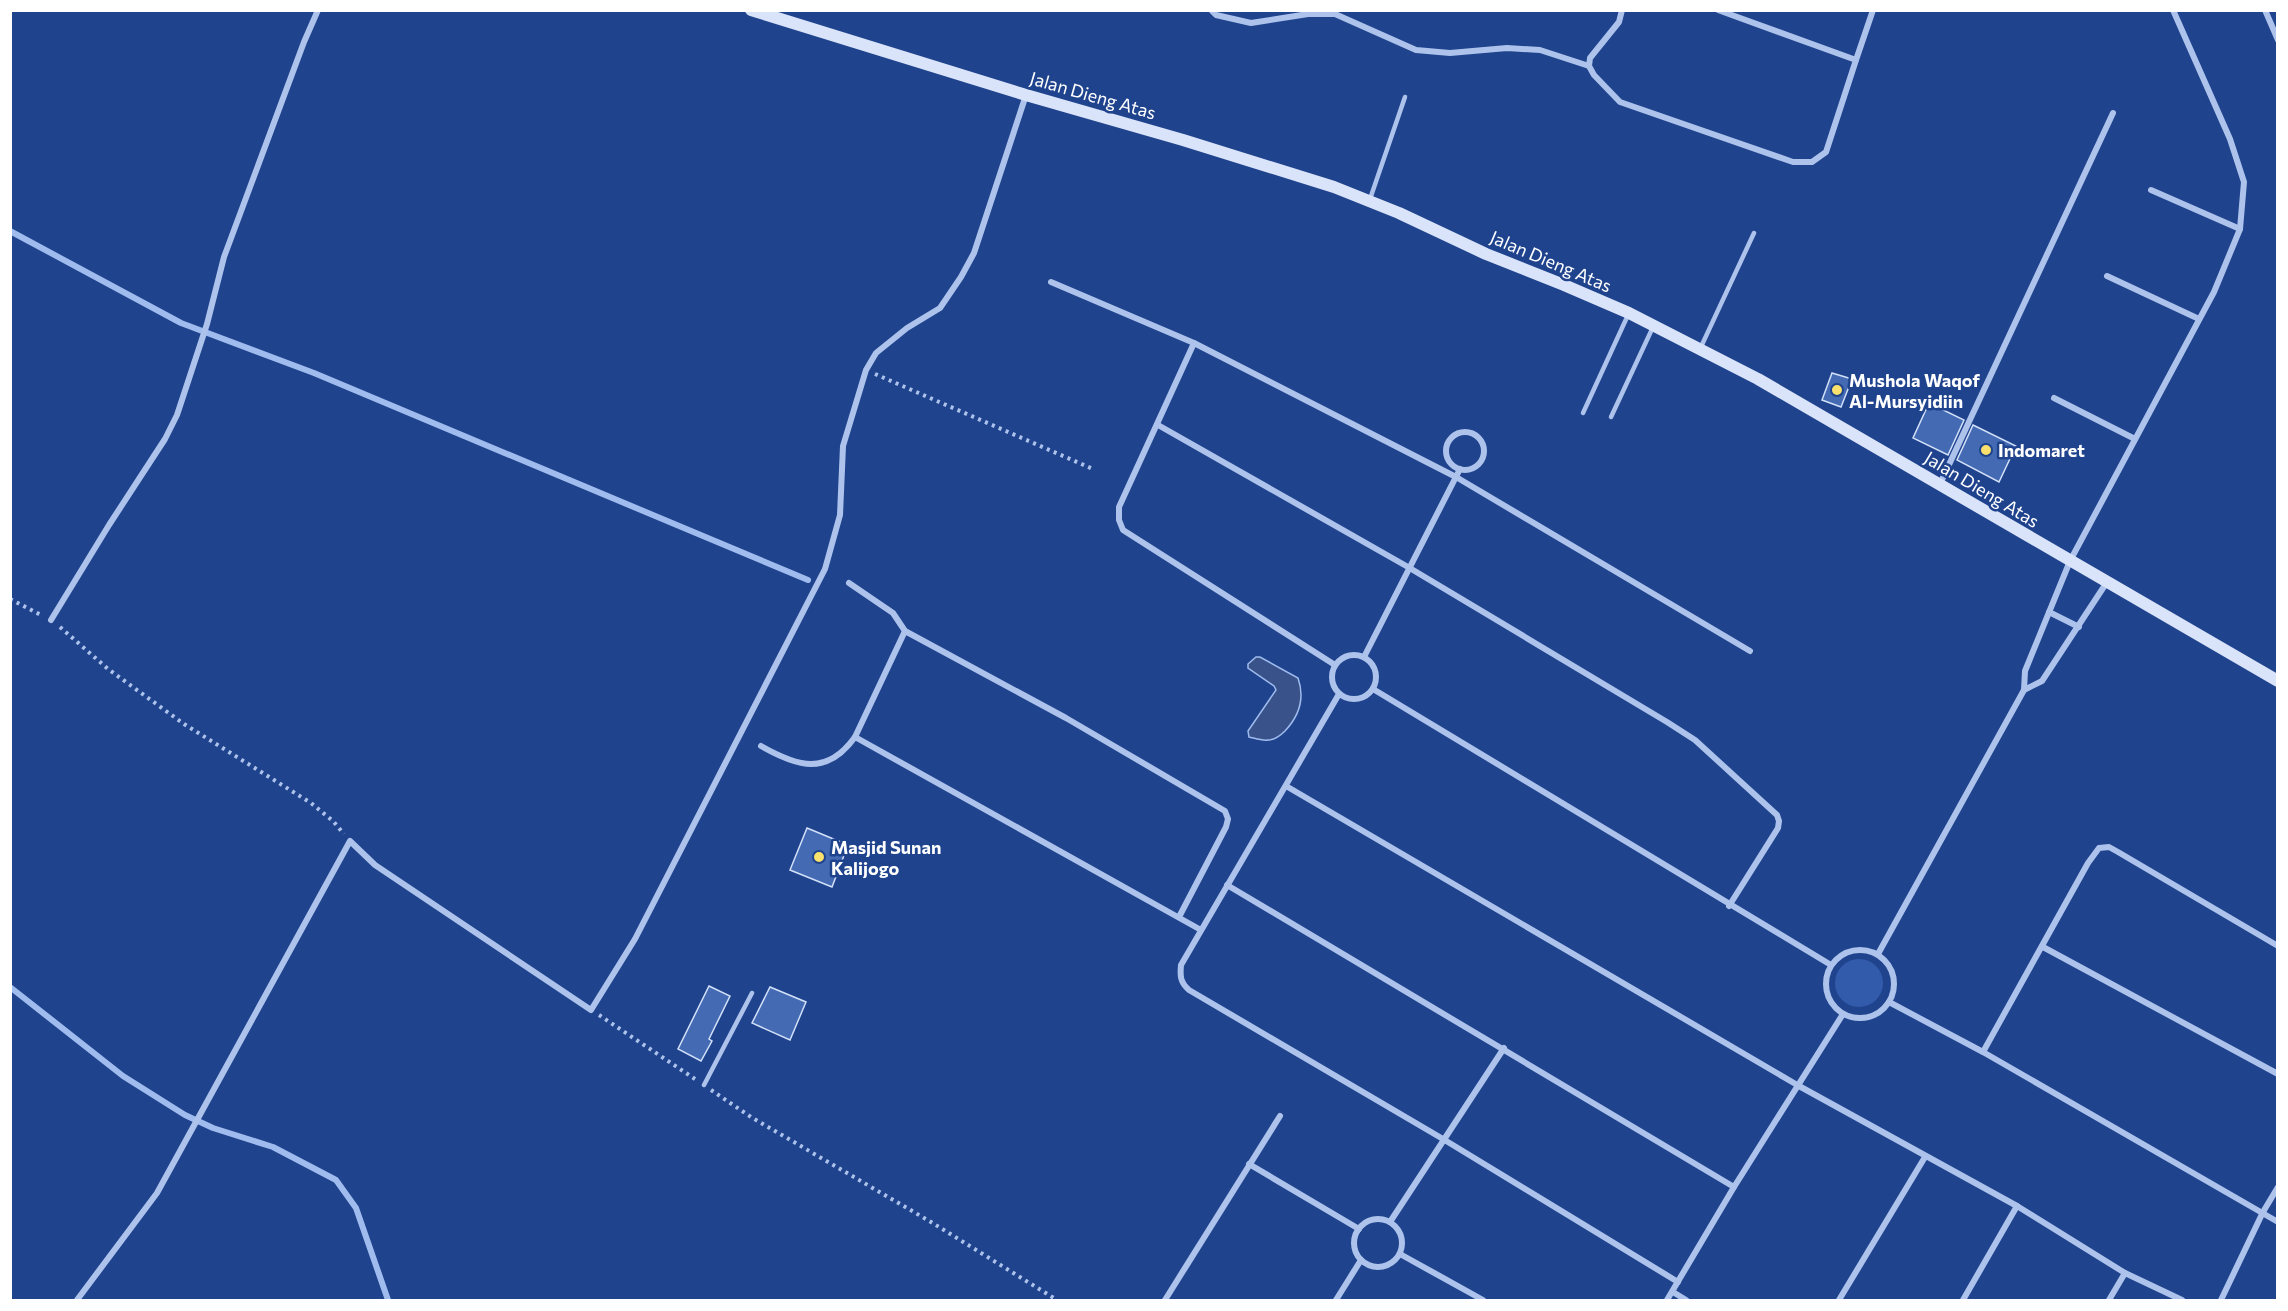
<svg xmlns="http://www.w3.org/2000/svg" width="2288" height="1311" font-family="Commissioner,sans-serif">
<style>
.green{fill:#325bab}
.water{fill:#39538a;stroke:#a0bcee;stroke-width:1.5}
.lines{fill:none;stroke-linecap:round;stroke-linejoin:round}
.stream{stroke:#a0bcee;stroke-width:6}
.building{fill:#436ab3;stroke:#d2e0f9;stroke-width:1.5}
.path{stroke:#adc3ec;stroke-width:4;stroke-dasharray:3 4.5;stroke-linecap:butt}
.lane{stroke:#adc3ec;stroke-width:4.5}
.street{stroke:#adc3ec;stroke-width:6}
.secondary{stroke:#d9e3f9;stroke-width:12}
.poi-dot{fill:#fae16d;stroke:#1f438d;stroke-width:2}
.labels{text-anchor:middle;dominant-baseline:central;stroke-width:5;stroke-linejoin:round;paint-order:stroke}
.street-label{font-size:18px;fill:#fff;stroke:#1f438d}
.poi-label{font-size:18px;font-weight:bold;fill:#fff;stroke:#1f438d;text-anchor:start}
</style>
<rect width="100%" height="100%" fill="#1f438d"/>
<circle class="green" cx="1859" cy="983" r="24"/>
<path class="water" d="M1256,657H1260L1298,678C1305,698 1300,715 1285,731C1281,735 1274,740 1268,740C1262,741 1254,738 1249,737L1248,731L1276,690L1274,686L1248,668V664Z"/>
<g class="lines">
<g class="stream">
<polyline points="10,231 181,323 314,373 808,580"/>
<polyline points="10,987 123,1076 185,1115 213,1128 273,1147 336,1180 356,1208 388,1300"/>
</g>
</g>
<g class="building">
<polygon points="1832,373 1852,379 1841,407 1822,400"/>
<polygon points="1929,403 1964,420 1948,455 1913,438"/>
<polygon points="1973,425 2016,446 1999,482 1957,460"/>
<polygon points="807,828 848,845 832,887 790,870"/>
<polygon points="709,986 730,996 709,1039 712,1041 701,1061 678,1049"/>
<polygon points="770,987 806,1002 790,1040 752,1023"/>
</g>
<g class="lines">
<g class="path">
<polyline points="875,374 1093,469"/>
<polyline points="10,599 41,615"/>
<polyline points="60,627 108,669 184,724 311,803 333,821 344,834"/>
<polyline points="599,1015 695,1079"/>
<polyline points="711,1090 751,1117 931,1222 1057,1300"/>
</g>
<g class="lane">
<polyline points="1370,199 1405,97"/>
<polyline points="1700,349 1754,233"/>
<polyline points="1583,413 1628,315"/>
<polyline points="1611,417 1653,327"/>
<polyline points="704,1085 752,993"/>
</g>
<g class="street">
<polyline points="1211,10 1216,15 1251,23 1308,14 1335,14 1416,50 1450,53 1507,48 1540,50 1589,66"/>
<polyline points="1622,10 1619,22 1590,58 1589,66 1594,75 1620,102 1793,162 1812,162 1826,152 1856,60"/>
<polyline points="1718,10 1856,60 1873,10"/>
<polyline points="2265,10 2278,40"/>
<polyline points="2151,190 2240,229"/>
<polyline points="2107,276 2199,319"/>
<polyline points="1051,282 1194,343 1456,477 1750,651"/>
<polyline points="1194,343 1119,507 1119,520 1123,530 1335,665"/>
<polyline points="2054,398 2135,439"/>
<polyline points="1158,425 1408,567 1667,722 1695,740 1777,815 1779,821 1778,828 1729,906"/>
<circle cx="1465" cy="451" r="19"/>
<polyline points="1940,484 2113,113"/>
<polyline points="849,583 893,613 905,631 1066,718 1225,811 1228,819 1226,827 1179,917"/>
<polyline points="2049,612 2079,627"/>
<polyline points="51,620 109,525 165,439 177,415 207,324 224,257 304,42 318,10"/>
<circle cx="1354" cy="677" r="22"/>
<polyline points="1364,657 1460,469"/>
<polyline points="1373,689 1831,965"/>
<polyline points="2024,690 2042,681 2107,582"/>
<path d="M1339,694L1181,965C1180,976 1180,982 1189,990L1443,1139L1678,1282"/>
<polyline points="855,737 1201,930"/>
<path d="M761,746C798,767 827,776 855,737L905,631"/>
<polyline points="1286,786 1799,1086 2017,1206 1963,1300"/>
<polyline points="1227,885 1734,1187 1843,1014"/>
<polyline points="2043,947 2278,1074"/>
<circle cx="1860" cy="984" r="34"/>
<polyline points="1878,954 2024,690 2025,671 2070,561 2214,292 2240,229 2244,182 2230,139 2173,10"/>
<polyline points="1889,1002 1983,1052 2278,1222"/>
<polyline points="1983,1052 2088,863 2099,848 2109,847 2118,852 2278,946"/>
<polyline points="1249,1164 1359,1229"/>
<polyline points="2017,1206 2125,1273 2182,1300"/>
<circle cx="1378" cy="1243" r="24"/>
<polyline points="1390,1222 1504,1048"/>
<polyline points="1400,1254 1483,1300"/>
<polyline points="1673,1292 1686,1300"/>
<polyline points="77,1300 157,1193 350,841 375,865 591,1010 635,939 825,569 840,515 843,446 866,370 876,353 907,328 940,308 961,277 974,253 1026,95"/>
<polyline points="1165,1300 1280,1116"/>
<polyline points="1336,1300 1361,1260"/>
<polyline points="1667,1300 1734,1187"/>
<polyline points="1839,1300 1925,1157"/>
<polyline points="2109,1300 2125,1273"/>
<polyline points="2221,1300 2263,1212 2278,1187"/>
</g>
<polyline class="secondary" points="751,10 1026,95 1183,140 1334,187 1399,213 1486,254 1564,285 1629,313 1758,379 2278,681"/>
</g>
<g class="poi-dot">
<circle cx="1837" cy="390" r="6"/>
<circle cx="1986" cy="450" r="6"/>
<circle cx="819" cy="857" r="6"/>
</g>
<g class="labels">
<g class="street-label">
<text transform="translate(1093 95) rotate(16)">Jalan Dieng Atas</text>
<text transform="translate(1551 261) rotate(23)">Jalan Dieng Atas</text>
<text transform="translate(1982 489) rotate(31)">Jalan Dieng Atas</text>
</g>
<g class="poi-label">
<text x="1849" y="380">Mushola Waqof<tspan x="1849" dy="21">Al-Mursyidiin</tspan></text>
<text x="1998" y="450">Indomaret</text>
<text x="831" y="847">Masjid Sunan<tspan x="831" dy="21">Kalijogo</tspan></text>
</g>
</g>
<rect width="2288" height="1311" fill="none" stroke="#ffffff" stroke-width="24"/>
</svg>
